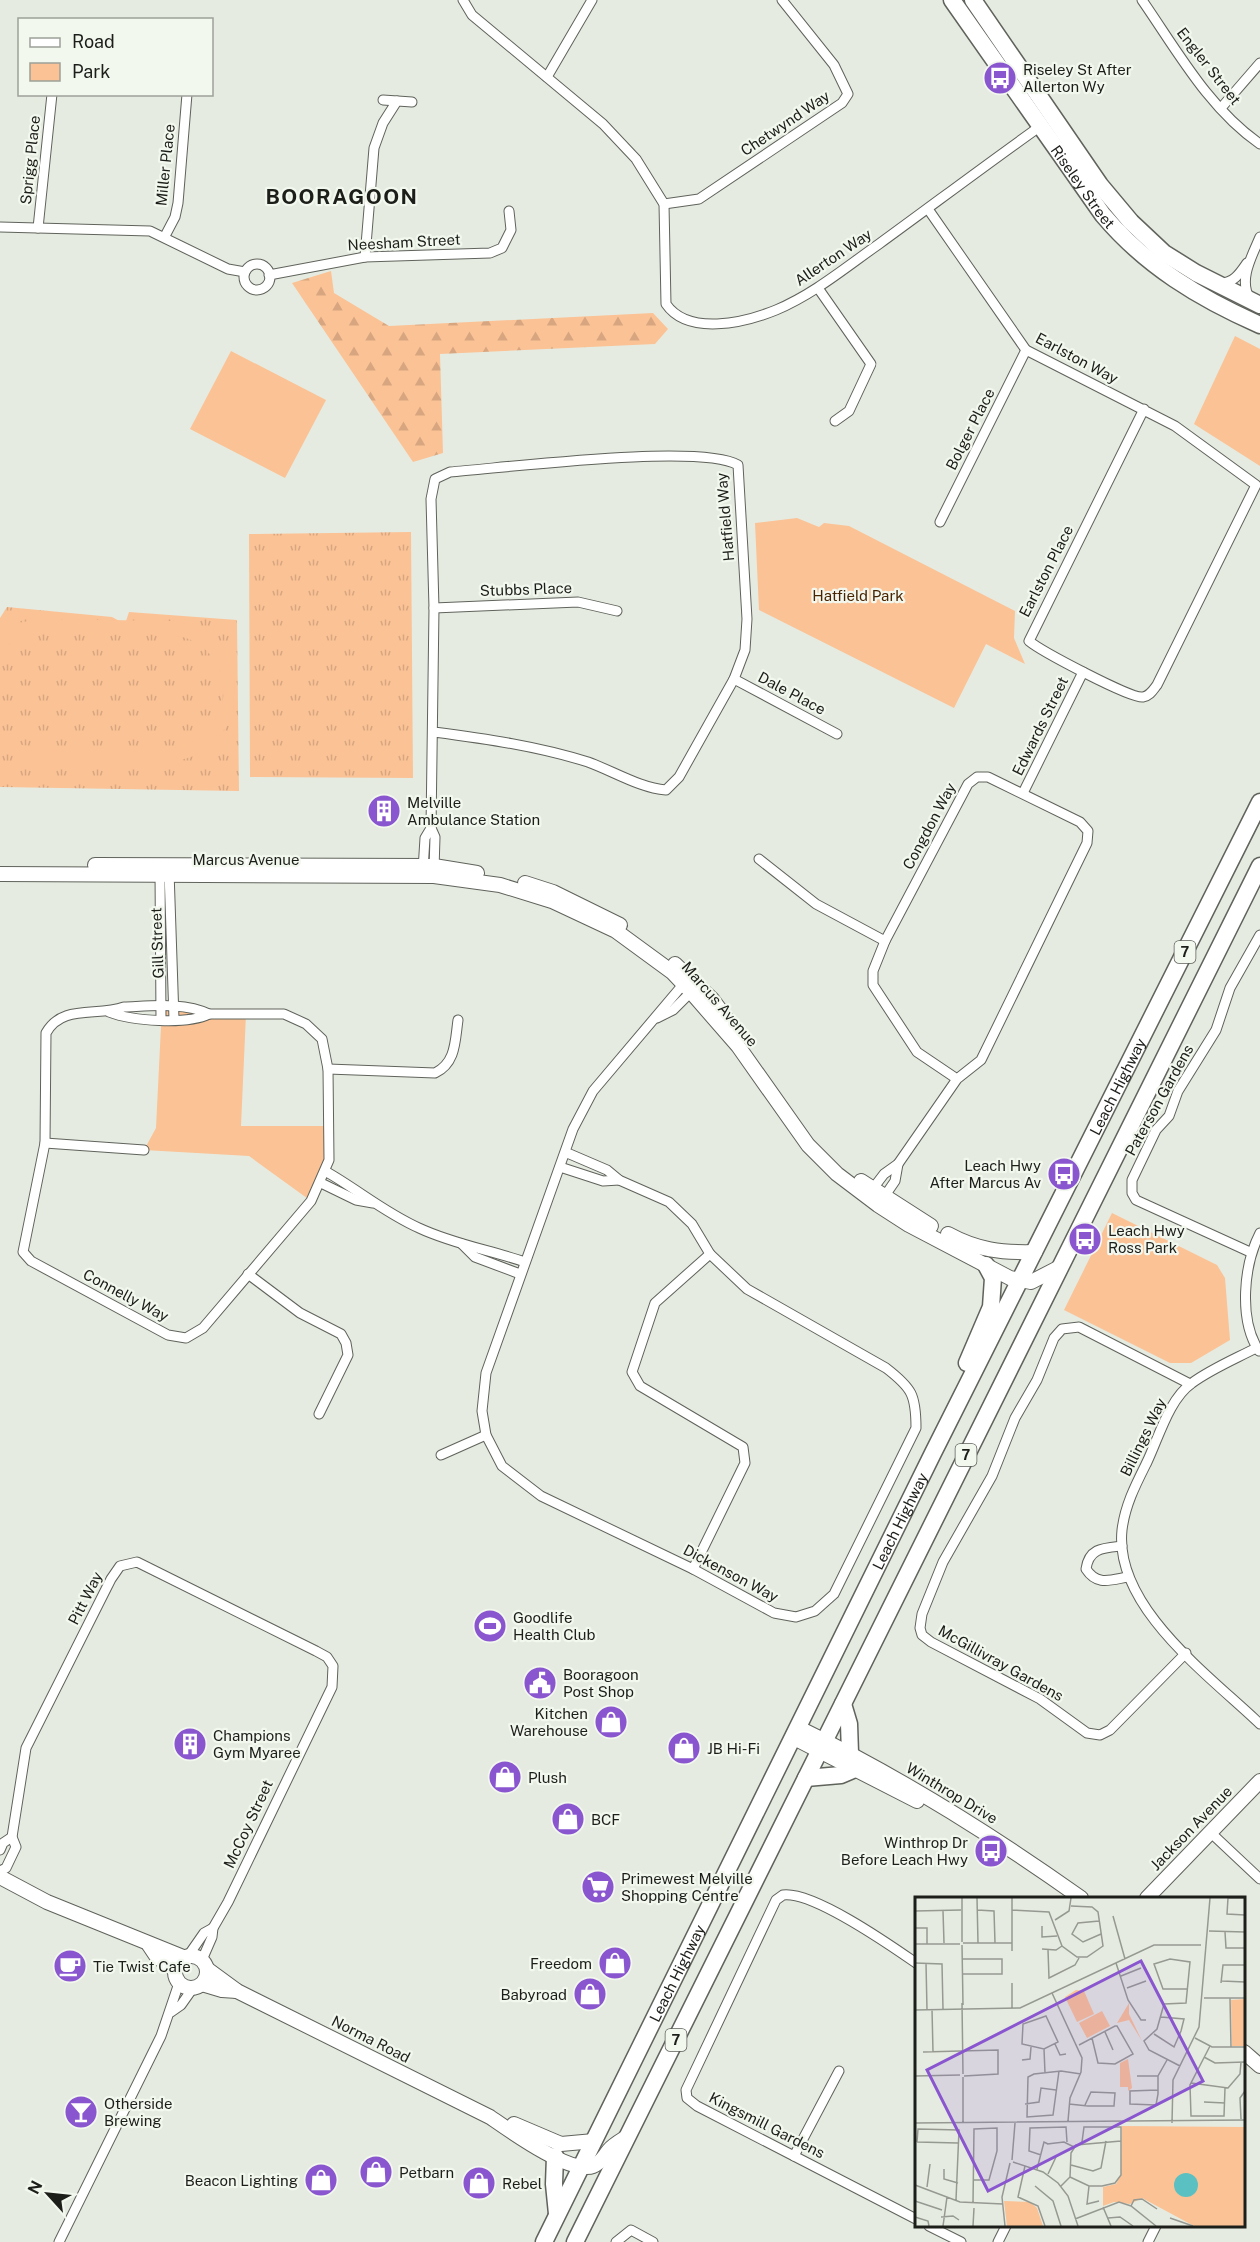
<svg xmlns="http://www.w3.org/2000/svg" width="1260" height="2242" font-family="'Public Sans',sans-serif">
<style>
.grass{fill:url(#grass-tufts)}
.forest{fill:url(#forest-firs)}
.park{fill:#fbc295}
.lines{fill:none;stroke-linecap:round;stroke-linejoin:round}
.street-casing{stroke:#5f635b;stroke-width:11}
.secondary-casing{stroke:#5f635b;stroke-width:16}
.highway-casing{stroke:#5f635b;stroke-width:19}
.street{stroke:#fff;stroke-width:9}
.secondary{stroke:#fff;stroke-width:14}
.highway{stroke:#fff;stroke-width:16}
.labels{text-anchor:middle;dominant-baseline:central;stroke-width:4.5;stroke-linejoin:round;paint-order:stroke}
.shield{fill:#f3f8ee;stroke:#5c5f5a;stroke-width:1.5}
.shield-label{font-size:14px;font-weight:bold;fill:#1c1e1a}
.street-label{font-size:15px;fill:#1c1e1a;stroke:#f3f8ee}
.poi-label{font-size:15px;fill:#1c1e1a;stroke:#f3f8ee;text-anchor:start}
.park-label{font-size:15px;fill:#492400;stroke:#f3f8ee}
.district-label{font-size:21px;font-weight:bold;letter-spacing:1.5px;fill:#1c1e1a;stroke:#f3f8ee}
.inset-road{fill:none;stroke:#959991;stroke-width:1.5}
.view{fill:#8a56cf;fill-opacity:0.15;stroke:#8a56cf;stroke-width:3}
.inset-edge{fill:none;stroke:#1c1e1a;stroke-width:3}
</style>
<defs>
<pattern id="grass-tufts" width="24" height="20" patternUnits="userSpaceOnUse" patternTransform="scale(1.5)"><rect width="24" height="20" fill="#fbc295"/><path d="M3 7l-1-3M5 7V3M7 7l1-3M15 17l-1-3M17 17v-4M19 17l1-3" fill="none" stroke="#d7a680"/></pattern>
<pattern id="forest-firs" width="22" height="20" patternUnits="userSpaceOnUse" patternTransform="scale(1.5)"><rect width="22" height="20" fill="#fbc295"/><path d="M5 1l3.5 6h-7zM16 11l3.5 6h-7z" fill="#d7a680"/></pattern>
</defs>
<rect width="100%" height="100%" fill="#e6ebe1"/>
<g class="grass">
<polygon points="411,532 413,778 250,777 249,534"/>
<polygon points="7,607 112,617 125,624 129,612 237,620 239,791 0,787 0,618"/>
</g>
<polygon class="forest" points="331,271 334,293 389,326 653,313 668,329 655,344 440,354 443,453 413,462 292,283"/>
<g class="park">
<polygon points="1235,336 1260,349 1260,466 1194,424"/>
<polygon points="231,351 326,400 285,478 190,429"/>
<polygon points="797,518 819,527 824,523 849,526 1015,611 1014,638 1025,664 986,644 954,708 759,610 755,523"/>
<path d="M39,619L175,621L194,627L211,637L229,660L235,679L233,710L225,729L211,745L194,756L174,762L38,761L16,757L0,748V732L18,744L37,748H174C196,744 214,731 221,709C230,680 214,647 186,638C170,633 151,635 135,635C103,634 70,634 38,634L19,638L0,650V632L18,623Z"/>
<polygon points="162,1006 246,1014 241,1126 329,1126 329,1160 311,1201 249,1156 144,1150 156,1128"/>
<polygon points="1112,1213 1217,1265 1225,1278 1230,1340 1191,1363 1170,1363 1064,1310"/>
</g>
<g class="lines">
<defs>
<g id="street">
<path d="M463,0L472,15L603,124L636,159L664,204L666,304C688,336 744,323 776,310C814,294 846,267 879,244C934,204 987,164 1042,125"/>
<path d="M1142,0C1176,49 1209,109 1260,144"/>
<polyline points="547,77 592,0"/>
<polyline points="383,100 412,102"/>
<polyline points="1221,108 1260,63"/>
<polyline points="664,204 699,199 842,103 848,94 834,65 782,0"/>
<path d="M928,209L1026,350L1175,426L1256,485L1157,685C1153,690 1150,696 1143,697C1131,699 1041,651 1029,641L1144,409"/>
<polyline points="0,227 150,231 228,269 245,272"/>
<polyline points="38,228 52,94"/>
<polyline points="165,236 175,217 178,203 187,94"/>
<polyline points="365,257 374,148 383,123 397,101"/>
<circle cx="257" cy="277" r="13"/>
<polyline points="269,275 365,257 490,253 502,248 511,230 509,211"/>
<path d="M1221,283C1234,283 1240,273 1247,263"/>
<polyline points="818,288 871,364 849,411 835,421"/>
<path d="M1250,299C1238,280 1252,256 1260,237"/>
<polyline points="940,522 1026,350"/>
<polyline points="434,608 578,602 617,611"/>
<polyline points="734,679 837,734"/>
<polyline points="1023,793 1083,672"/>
<polyline points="431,828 435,837 434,869"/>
<polyline points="759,859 816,904 885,941"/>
<path d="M423,870L425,838L431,828L434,608L431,499L435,479L450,472C504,468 700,443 738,465L747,619L745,650L734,679L679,777L666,790C640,788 613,771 588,762C537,746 487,739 434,732"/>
<polyline points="160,871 161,1019"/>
<polyline points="169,871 174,1019"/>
<path d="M124,1007C151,1006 185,1002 209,1014H284L306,1024L322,1039L328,1069L329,1160L311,1201L203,1328L186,1338L168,1335L31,1261L23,1252L45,1143L46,1033C62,1004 97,1017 124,1007Z"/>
<path d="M109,1012C132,1021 187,1025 209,1014"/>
<polyline points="657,1018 673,1010 695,988"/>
<path d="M328,1069L435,1073C456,1063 455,1041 458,1020"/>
<polyline points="45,1143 144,1150"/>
<path d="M565,1152L607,1170L619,1180L669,1202L692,1224L710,1254L747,1289L886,1368C912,1388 916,1395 916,1428L834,1594L815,1611L796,1617L774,1613L693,1569L541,1496L502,1466L486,1435L482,1411L486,1373L573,1129L593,1091L686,981"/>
<polyline points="560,1167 603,1181 619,1180"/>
<path d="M325,1171C357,1189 385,1213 419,1228C453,1244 490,1250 525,1262"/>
<polyline points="321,1183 356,1200 373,1203"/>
<polyline points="871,1191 884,1174 898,1164 957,1079 981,1060 1087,843 1088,831 1080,822 988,777 977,777 968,784 885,941 873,971 873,985 917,1052 957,1079"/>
<polyline points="882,1200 895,1181 898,1164"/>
<polyline points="462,1244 475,1257 520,1274"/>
<polyline points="1250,1252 1136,1200 1132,1193 1132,1180 1156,1130 1169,1116 1178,1091 1216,1030 1230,988 1260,935"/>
<polyline points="248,1274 300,1313 341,1334 346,1343 348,1355 319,1414"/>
<path d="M1256,1348C1235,1359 1211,1369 1192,1383C1169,1399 1159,1437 1147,1462C1136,1484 1125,1505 1122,1530C1114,1607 1210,1676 1260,1724"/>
<path d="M1259,1351C1238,1319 1244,1264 1260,1233"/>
<polyline points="441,1455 486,1435"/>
<path d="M1122,1546C1103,1548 1089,1548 1086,1569C1097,1586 1110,1580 1128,1577"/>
<polyline points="693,1569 745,1463 743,1447 640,1386 632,1372 655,1303 710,1254"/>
<polyline points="1186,1653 1110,1730 1100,1735 1087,1733 1040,1699 931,1642 922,1635 920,1628 922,1614 943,1562 992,1476 1015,1418 1037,1380 1054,1338 1062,1329 1079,1327 1190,1384"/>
<polyline points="1210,1832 1260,1879"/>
<polyline points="0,1850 3,1843 12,1837"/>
<polyline points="0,1871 6,1868 16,1847 12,1837 26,1748 111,1579 120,1566 137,1562 316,1651 327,1657 333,1666 332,1687 228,1902 213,1928 212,1937 202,1960"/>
<polyline points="188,1956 204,1933 213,1928"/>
<path d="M916,1963C890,1945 813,1891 783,1895L776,1900L686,2090L687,2098L697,2106L916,2219"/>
<polyline points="171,2012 181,2005 193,1988"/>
<polyline points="794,2156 839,2071"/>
<polyline points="929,2226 961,2242"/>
<polyline points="59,2242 161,2036 179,1983"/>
<polyline points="616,2242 631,2230 653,2242"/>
<polyline points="998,2242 1006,2226"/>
<polyline points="1148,2242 1156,2226"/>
</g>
<g id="secondary">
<polyline points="95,865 434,866 477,873"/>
<polyline points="0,874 434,876 500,885 552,901 616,931 672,972 691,992 738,1046 808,1145 837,1174 878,1205 909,1225 1010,1278 1031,1282 1060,1267"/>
<polyline points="525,883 553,892 620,925"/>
<polyline points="675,964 712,999 738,1034"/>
<polyline points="861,1181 931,1226"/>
<path d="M948,1234C977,1250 1002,1253 1035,1252"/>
<path d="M799,1728C898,1776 991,1834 1081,1898"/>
<polyline points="794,1738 917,1801"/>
<polyline points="0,1877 47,1902 183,1957"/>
<polyline points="1147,1898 1260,1781"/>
<polyline points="149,1945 157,1957 174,1969"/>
<circle cx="191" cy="1972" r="16"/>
<path d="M207,1969L237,1991L490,2117C509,2130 571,2175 593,2166C601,2163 604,2156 609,2150C614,2144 622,2140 628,2136"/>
<polyline points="202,1984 222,1990 237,1991"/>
<polyline points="1244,2052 1260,2066"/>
<polyline points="514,2124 561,2144 594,2141"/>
</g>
<g id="highway">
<path id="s1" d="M952,0L1103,215C1146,266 1199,298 1260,325"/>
<polyline points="973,0 1100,185 1131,222 1164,253 1196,273 1260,305"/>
<polyline points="967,1363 991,1307 993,1278 986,1265"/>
<polyline points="843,1704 849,1724 850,1753"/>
<polyline points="806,1778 841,1775 855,1769"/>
<polyline points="555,2156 554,2184 557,2214"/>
<path id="s2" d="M544,2242L933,1453L1260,802"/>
<polyline points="575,2242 1260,866"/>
</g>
</defs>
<use href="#street" class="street-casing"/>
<use href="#secondary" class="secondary-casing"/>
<use href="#highway" class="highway-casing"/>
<use href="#street" class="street"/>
<use href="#secondary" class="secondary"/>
<use href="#highway" class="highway"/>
</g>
<defs>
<symbol id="bus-disc" viewBox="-11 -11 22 22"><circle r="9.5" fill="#8a56cf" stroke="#f3f8ee"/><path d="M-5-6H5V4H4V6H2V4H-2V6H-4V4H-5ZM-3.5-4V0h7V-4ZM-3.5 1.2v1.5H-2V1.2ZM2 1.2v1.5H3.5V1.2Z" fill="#fff"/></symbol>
<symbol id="building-disc" viewBox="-11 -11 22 22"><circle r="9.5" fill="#8a56cf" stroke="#f3f8ee"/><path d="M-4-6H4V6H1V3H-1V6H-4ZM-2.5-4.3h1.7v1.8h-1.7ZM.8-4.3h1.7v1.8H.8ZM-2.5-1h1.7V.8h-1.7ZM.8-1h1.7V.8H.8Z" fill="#fff"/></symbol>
<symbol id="stadium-disc" viewBox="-11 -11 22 22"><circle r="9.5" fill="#8a56cf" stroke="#f3f8ee"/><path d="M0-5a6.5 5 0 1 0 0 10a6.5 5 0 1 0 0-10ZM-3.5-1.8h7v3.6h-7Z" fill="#fff"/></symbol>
<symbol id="civic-disc" viewBox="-11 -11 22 22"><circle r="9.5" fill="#8a56cf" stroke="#f3f8ee"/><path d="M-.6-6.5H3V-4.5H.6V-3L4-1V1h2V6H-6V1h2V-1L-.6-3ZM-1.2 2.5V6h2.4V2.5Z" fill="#fff"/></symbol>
<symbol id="shop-disc" viewBox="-11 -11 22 22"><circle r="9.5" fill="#8a56cf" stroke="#f3f8ee"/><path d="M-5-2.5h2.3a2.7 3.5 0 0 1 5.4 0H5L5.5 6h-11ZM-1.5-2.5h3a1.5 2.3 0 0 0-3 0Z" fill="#fff"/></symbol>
<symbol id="supermarket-disc" viewBox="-11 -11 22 22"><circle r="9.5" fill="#8a56cf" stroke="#f3f8ee"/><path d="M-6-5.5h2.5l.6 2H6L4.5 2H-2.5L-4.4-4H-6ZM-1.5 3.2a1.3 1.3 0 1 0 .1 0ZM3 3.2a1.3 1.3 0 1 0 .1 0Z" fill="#fff"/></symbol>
<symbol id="cafe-disc" viewBox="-11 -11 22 22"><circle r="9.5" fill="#8a56cf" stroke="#f3f8ee"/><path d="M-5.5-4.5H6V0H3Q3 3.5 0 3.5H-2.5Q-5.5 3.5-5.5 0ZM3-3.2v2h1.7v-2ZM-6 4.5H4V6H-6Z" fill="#fff"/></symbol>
<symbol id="bar-disc" viewBox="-11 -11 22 22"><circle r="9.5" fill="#8a56cf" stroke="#f3f8ee"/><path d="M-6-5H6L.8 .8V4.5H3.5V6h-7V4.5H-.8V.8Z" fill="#fff"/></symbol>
</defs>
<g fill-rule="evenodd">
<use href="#bus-disc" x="981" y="59" width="38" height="38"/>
<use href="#building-disc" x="365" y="792" width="38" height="38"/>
<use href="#bus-disc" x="1045" y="1155" width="38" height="38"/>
<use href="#bus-disc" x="1066" y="1220" width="38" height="38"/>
<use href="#stadium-disc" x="471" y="1607" width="38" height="38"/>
<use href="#civic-disc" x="521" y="1664" width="38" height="38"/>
<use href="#shop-disc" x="592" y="1703" width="38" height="38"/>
<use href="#building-disc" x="171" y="1725" width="38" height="38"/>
<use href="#shop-disc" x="665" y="1729" width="38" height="38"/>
<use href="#shop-disc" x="486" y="1758" width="38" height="38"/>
<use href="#shop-disc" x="549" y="1800" width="38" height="38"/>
<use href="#bus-disc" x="972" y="1832" width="38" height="38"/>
<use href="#supermarket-disc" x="579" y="1868" width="38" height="38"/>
<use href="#shop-disc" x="596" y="1944" width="38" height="38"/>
<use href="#cafe-disc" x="51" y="1947" width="38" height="38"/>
<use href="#shop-disc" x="571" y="1975" width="38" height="38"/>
<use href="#bar-disc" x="62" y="2093" width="38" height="38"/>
<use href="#shop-disc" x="357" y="2153" width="38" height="38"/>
<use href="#shop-disc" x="302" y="2161" width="38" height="38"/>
<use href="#shop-disc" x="460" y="2164" width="38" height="38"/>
</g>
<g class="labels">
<g class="shield">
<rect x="1174.5" y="941" width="21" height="22" rx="4.5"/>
<rect x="955.5" y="1444" width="21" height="22" rx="4.5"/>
<rect x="665.5" y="2029" width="21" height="22" rx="4.5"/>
</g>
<g class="shield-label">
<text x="1185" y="952">7</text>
<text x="966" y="1455">7</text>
<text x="676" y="2040">7</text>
</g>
<g class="street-label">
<text transform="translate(1209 66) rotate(52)">Engler Street</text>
<text transform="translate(785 123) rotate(-34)">Chetwynd Way</text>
<text transform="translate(30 160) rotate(-84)">Sprigg Place</text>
<text transform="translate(165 165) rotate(-84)">Miller Place</text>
<text stroke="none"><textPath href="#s1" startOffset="228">Riseley Street</textPath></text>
<text transform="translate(404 242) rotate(-3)">Neesham Street</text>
<text transform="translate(833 257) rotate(-34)">Allerton Way</text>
<text transform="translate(1077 358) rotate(28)">Earlston Way</text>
<text transform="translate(970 429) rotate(-63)">Bolger Place</text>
<text transform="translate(725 517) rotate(-95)">Hatfield Way</text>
<text transform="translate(1046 571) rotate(-63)">Earlston Place</text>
<text transform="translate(526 589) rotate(-2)">Stubbs Place</text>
<text transform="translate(792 693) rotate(28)">Dale Place</text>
<text transform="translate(1040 726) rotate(-64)">Edwards Street</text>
<text transform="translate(929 826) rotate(-62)">Congdon Way</text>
<text x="246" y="859">Marcus Avenue</text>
<text transform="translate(157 943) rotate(-92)">Gill Street</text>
<text transform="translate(720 1004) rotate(49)">Marcus Avenue</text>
<text stroke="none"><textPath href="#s2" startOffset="1290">Leach Highway</textPath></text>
<text transform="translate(1159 1100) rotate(-61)">Paterson Gardens</text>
<text transform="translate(126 1295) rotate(28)">Connelly Way</text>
<text transform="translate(1143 1437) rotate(-64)">Billings Way</text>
<text stroke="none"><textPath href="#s2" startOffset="804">Leach Highway</textPath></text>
<text transform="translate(731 1573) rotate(28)">Dickenson Way</text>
<text transform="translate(85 1598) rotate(-63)">Pitt Way</text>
<text transform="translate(1001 1663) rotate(29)">McGillivray Gardens</text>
<text transform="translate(952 1793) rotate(31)">Winthrop Drive</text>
<text transform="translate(248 1824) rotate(-65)">McCoy Street</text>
<text transform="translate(1191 1828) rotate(-46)">Jackson Avenue</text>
<text stroke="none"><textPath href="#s2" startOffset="300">Leach Highway</textPath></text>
<text transform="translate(371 2039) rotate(27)">Norma Road</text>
<text transform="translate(767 2125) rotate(27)">Kingsmill Gardens</text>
</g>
<g class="poi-label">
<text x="1023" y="69">Riseley St After<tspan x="1023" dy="17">Allerton Wy</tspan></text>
<text x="407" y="802">Melville<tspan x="407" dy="17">Ambulance Station</tspan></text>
<text x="1041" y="1165" text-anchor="end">Leach Hwy<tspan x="1041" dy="17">After Marcus Av</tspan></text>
<text x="1108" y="1230">Leach Hwy<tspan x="1108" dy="17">Ross Park</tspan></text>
<text x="513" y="1617">Goodlife<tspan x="513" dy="17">Health Club</tspan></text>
<text x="563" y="1674">Booragoon<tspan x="563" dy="17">Post Shop</tspan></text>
<text x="588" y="1713" text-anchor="end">Kitchen<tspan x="588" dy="17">Warehouse</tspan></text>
<text x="213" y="1735">Champions<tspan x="213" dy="17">Gym Myaree</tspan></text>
<text x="707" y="1748">JB Hi-Fi</text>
<text x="528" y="1777">Plush</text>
<text x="591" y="1819">BCF</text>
<text x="968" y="1842" text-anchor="end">Winthrop Dr<tspan x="968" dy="17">Before Leach Hwy</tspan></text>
<text x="621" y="1878">Primewest Melville<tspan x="621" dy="17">Shopping Centre</tspan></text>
<text x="592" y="1963" text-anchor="end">Freedom</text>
<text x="93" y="1966">Tie Twist Cafe</text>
<text x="567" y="1994" text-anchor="end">Babyroad</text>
<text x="104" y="2103">Otherside<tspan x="104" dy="17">Brewing</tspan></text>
<text x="399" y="2172">Petbarn</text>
<text x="298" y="2180" text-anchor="end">Beacon Lighting</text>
<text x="502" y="2183">Rebel</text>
</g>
<g class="park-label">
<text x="858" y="595">Hatfield Park</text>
</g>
<g class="district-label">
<text x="342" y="196">BOORAGOON</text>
</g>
</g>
<g transform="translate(915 1897)">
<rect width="330" height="330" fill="#e6ebe1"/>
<path d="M161,93L169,94L179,117L162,125L150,100ZM187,114L195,129L172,141L164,126Z" fill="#fbc295"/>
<path d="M214,106V117L227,144L214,123L202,126Z" fill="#fbc295"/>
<path d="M330,102V149H317L316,103ZM213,162L217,191L213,194V190H205V166ZM207,229L330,230V329H279L227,301L215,307L199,305L188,309V290L201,287L206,278ZM89,304L115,305L122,311L128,329H92Z" fill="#fbc295"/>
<path d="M259 288a12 12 0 1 1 24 0a12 12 0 1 1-24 0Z" fill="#5bc0c2"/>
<path class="inset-road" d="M47,1V45M62,1L63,46M97,1V54M330,1H313L312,17L330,18M62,13L79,14L80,46M97,13L134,15L147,49L162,60H172L188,49L183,15L177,10L156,9M0,14L46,13M28,14L29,46M198,19L210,62M140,23L154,14L156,1M184,24L163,26L157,37L168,45L186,37M127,29V40L142,39M0,31H12V47M294,34L330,35M310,35L311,51H330M48,46H97M0,47H45M47,48L48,108M127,52L141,53L147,49M133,53L134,81L160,68L164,61M47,62H87V77H47M0,66L27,67L28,112M11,66L12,113M201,66L213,103L226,123H231M206,79L226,71M307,84L330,85M97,86V111M306,86L308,68H330M212,91L231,84M137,96L167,161L166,175L155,201L153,224M289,101H330M315,101L316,150M47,106L48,177M17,112L18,155M0,113L105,111L239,48H286M131,119L143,145L129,152L107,147L108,127ZM190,135L198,153M239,137L259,150L266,134L269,122L246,120M280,141L297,150H330M140,147L145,158L151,157M164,148L200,129H202L218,157L200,167L183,166L177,141M295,149L275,188L276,219H309L310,191M129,152L130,176M8,155L83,153V177L49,179M289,160L300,166L330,165M107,163L115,162L116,150M265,169L234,153L229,144L242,132L249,107L271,106L275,65L255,62L239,67L248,92H272M144,174L138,218L112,220L113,180L119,177L146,174L166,177M0,179L45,178M222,179H243M48,180V226M276,186L313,191L325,177L326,165M243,193L215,194V207L241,208L243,197V179L252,163M289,205L310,206M110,207L124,205L126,191L141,193M154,207L173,209H199L200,196L176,195L170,208M326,222L325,201L330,194M0,226L330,223M257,226L258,183L284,130L295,1M2,245L3,232L44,233L41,303M2,245L43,246M132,247L149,245L159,250M126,258L114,254L115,231L151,230L152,245M97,263L100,226M98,265L128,275L143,286L153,299L163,329M156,268L178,274L186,271L191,244M110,269L103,300L123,309L130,329M29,272V282L43,286M122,272L129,245L133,247M133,277L141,260M155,280L174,289H187L200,286L206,278V230H169L167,245M0,288L45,305L88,307M120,289L138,304L146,329M146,289L155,280L156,256L161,248L206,244M174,289L172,307L184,304M12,290L15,267M0,304L27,313M58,306L59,232L82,231V254L74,283H58M216,309L219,303L227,302L242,312M188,310L196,329M0,320L13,324L14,329M26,320L38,319L44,323M193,321L205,320L218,329M255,321L278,329M160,322L204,305L216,309L241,329M28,329L32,300M58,329L59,311M90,329L87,300L95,266"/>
<path class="view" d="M226,64L288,184L73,294L12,173Z"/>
<rect width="330" height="330" class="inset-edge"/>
</g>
<rect x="18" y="18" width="195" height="78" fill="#f3f8ee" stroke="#9da199" stroke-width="1.5"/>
<rect x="30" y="38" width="30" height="9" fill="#ffffff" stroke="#9da199" stroke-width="1.5"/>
<text x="72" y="48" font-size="18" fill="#1c1e1a">Road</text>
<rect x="30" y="63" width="30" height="18" fill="#fbc295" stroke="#9da199" stroke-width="1.5"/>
<text x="72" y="78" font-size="18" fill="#1c1e1a">Park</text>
<g transform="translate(48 2194) rotate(297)" stroke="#f3f8ee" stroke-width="4.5" paint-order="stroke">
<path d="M0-4.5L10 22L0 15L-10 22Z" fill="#1c1e1a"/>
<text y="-9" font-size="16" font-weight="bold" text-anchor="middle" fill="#1c1e1a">N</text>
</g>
</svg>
